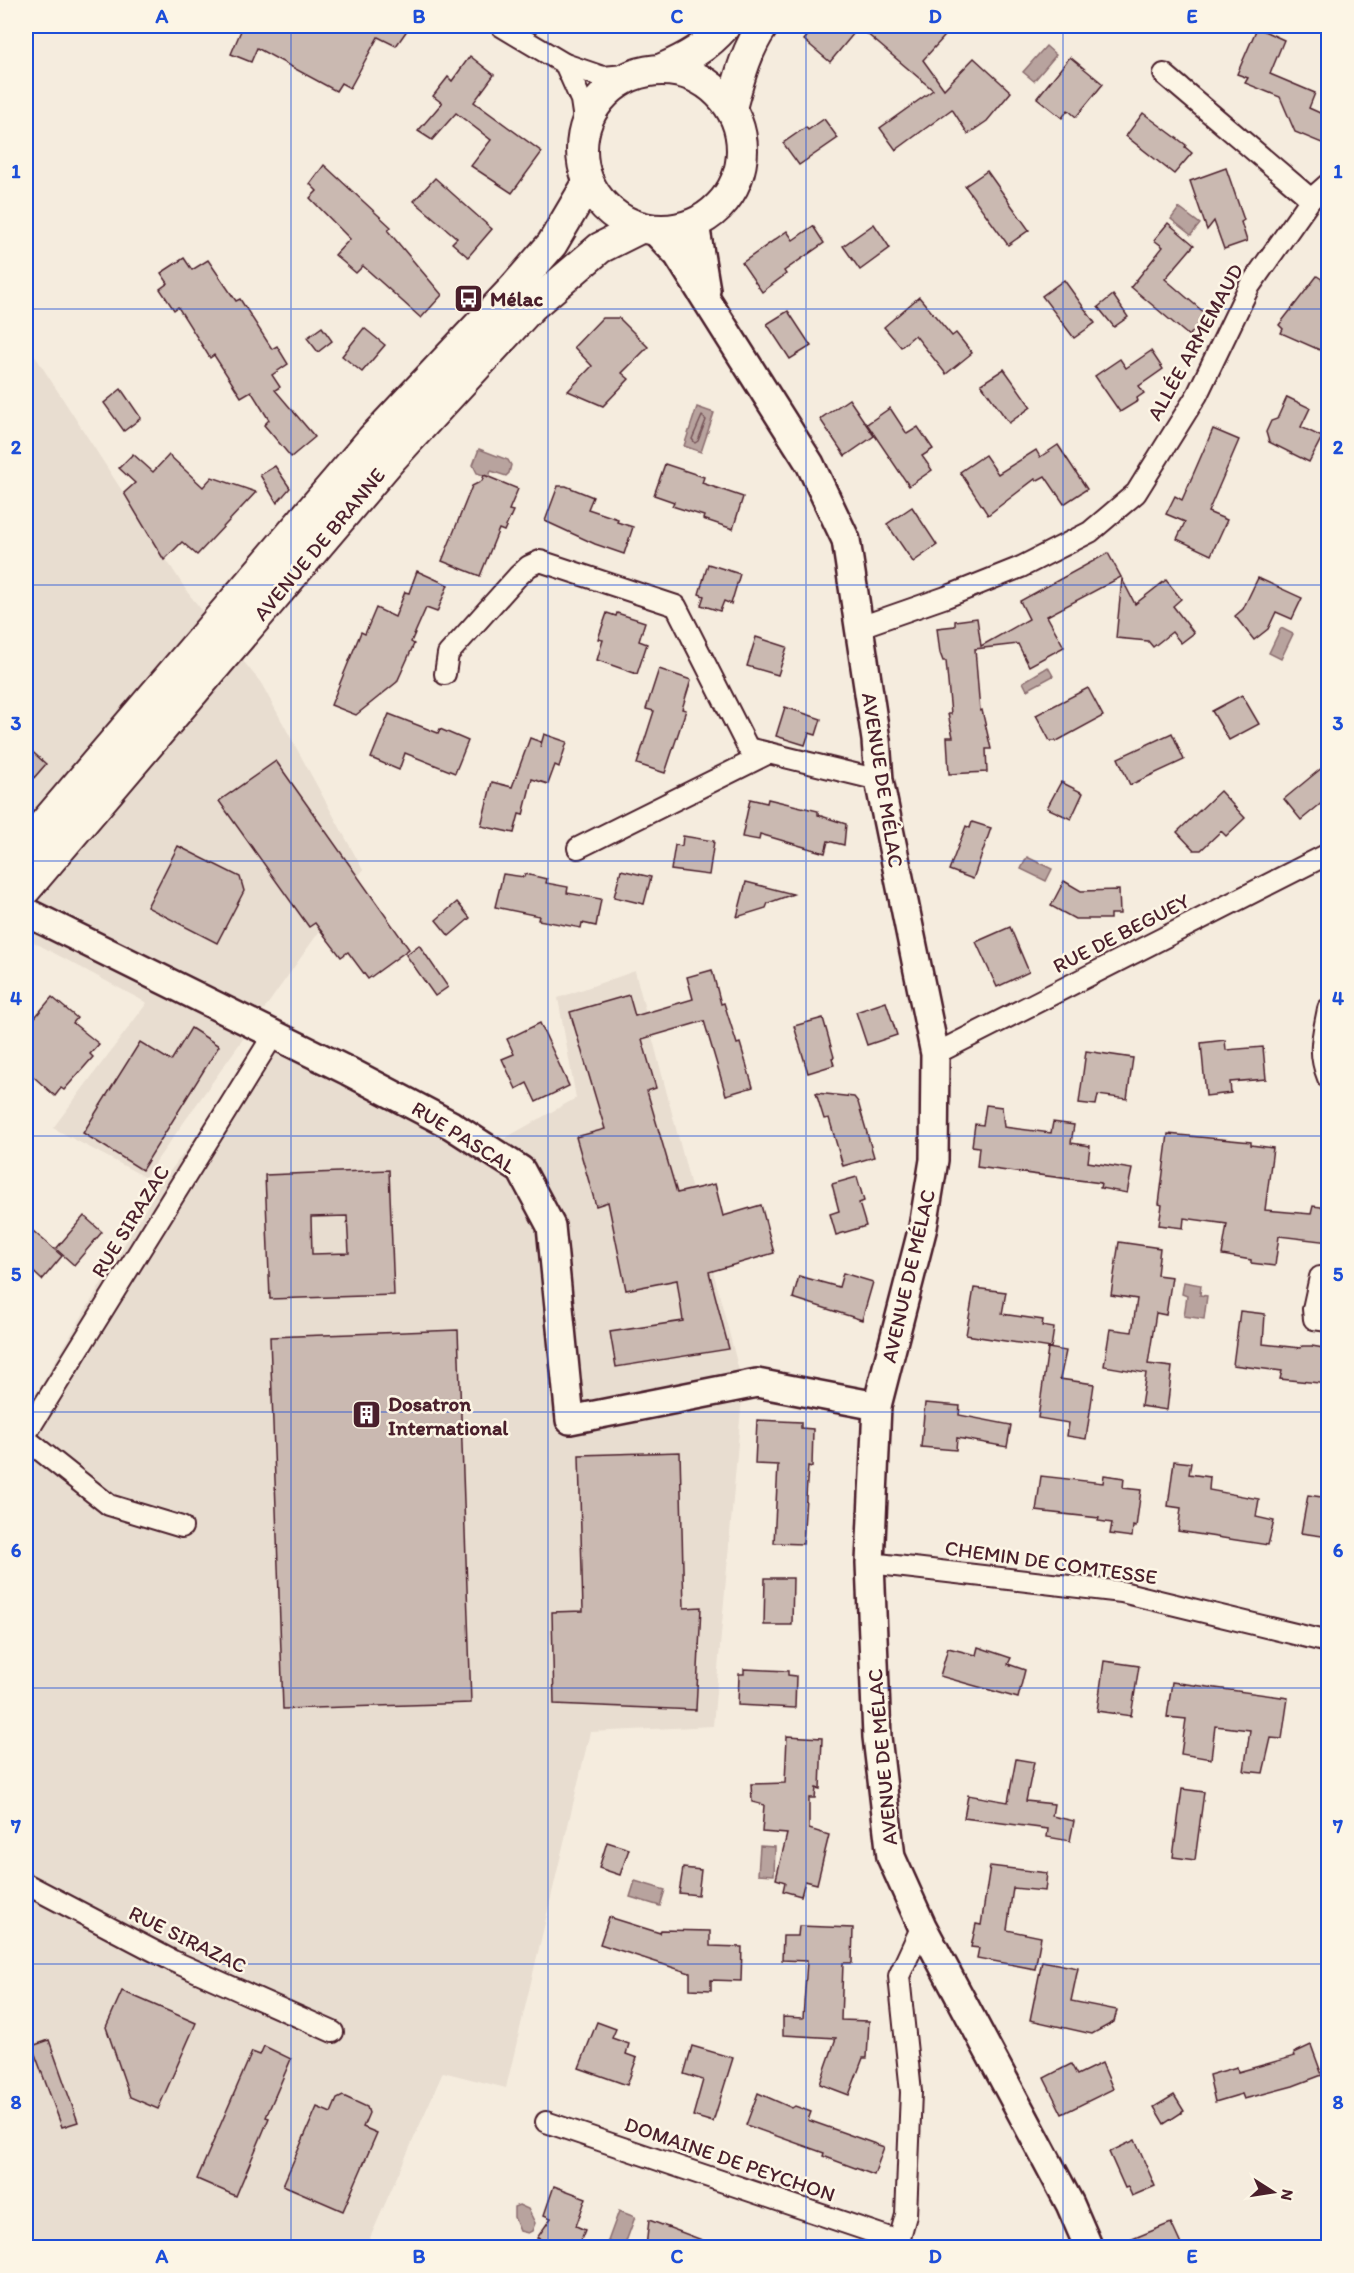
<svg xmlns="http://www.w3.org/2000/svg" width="1354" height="2273" font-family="Itim,sans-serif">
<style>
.built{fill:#e8ddd0}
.water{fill:#b8a39e;stroke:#8c6e70;stroke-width:1.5}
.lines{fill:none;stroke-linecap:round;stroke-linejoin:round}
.shore{stroke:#765459;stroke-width:1.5}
.building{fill:#cab9b1;stroke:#4a1f2b;stroke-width:1.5;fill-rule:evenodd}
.street-casing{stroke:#4a1f2b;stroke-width:24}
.secondary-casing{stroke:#4a1f2b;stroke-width:32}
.primary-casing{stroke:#4a1f2b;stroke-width:34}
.street{stroke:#fcf5e5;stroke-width:20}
.secondary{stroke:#fcf5e5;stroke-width:27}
.primary{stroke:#fcf5e5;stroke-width:30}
.grid{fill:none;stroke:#1d4ed8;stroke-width:1.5;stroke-opacity:0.55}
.labels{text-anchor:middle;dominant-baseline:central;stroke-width:5;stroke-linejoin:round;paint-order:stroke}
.poi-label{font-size:21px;font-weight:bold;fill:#4a1f2b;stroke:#fcf5e5;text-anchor:start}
.street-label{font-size:21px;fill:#4a1f2b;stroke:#fcf5e5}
.neatline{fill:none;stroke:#1d4ed8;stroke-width:2}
.grid-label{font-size:20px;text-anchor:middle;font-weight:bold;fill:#1d4ed8}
</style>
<rect width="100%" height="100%" fill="#f5ecde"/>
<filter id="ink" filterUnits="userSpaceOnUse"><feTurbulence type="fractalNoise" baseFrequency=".0167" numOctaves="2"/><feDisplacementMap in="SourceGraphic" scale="12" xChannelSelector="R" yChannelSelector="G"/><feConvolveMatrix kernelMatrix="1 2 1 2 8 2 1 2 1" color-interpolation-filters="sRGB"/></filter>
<g filter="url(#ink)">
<g class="built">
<polygon points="26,342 188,593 261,683 363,870 145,1177 53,1128 147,1003 26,938"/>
<polygon points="635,971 743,1386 713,1726 590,1732 506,2088 443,2072 366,2247 26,2248 26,1411 159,1186 274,1034 488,1148 576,1098 558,998"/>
</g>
<g class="water">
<polygon points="1046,46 1056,55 1034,81 1023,72"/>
<polygon points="1179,208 1200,224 1191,235 1171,219"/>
<polygon points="697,407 714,413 701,452 684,446"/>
<polygon points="479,449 508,460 511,465 509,473 506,476 491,471 489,477 477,473 473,465"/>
<polygon points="1281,628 1293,634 1281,659 1269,653"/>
<polygon points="1048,667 1053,676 1027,690 1023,682"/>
<polygon points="1027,857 1052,869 1046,881 1021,869"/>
<polygon points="1184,1282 1201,1285 1200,1295 1207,1296 1204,1319 1184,1316 1187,1296 1182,1294"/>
<polygon points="760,1846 775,1847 774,1875 758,1874"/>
<polygon points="635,1881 665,1890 660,1906 630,1897"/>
<polygon points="519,2205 528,2209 535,2223 532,2231 528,2233 520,2231 514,2217 514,2207"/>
<polygon points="619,2211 635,2217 624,2247 608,2241"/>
</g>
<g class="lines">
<polygon class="shore" points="702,416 706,420 698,441 695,443 692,439"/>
</g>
<g class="building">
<polygon points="243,26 410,26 396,46 378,37 350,88 341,83 336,91 257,48 251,62 231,54"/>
<polygon points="816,26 954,26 923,60 944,89 974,58 1011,92 987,121 968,134 952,109 896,150 880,128 933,90 859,27 830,62 804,40"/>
<polygon points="1257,28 1284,40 1270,74 1315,93 1309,108 1329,117 1329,146 1295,132 1280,97 1245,83 1248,78 1237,74"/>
<polygon points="470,56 494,75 474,102 542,152 512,193 471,166 491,140 456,113 432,140 418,131 442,103 433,96 448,77 452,81"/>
<polygon points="1070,57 1103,84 1076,117 1068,110 1062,118 1037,98"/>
<polygon points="1143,113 1186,145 1185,147 1192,153 1174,174 1126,136"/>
<polygon points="824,119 838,138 799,165 783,143 806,127 808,130"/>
<polygon points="324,165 391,227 388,231 442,295 421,318 363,266 356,273 335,255 350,239 310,198 317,191 310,184"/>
<polygon points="1226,168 1244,220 1241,222 1247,241 1224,249 1214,221 1207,230 1190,181"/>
<polygon points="987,171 1029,230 1008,245 965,186"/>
<polygon points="435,178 492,229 468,257 452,243 457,238 414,201"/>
<polygon points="1168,223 1194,245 1165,279 1207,315 1189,336 1131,287 1163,247 1154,240"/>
<polygon points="874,224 890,248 860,270 843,246"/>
<polygon points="813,226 824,243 784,271 786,274 762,292 742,263 787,231 793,240"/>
<polygon points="184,258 192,270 208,260 236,301 240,299 272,349 277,346 288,364 272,375 280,387 275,390 315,437 291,457 264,425 269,420 251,391 241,397 214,355 210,358 178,307 174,310 160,289 168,283 161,273"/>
<polygon points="1317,276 1329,284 1329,338 1322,351 1281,333 1283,329 1279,325"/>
<polygon points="1064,280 1095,323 1074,338 1042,296"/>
<polygon points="1113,295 1128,317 1114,327 1098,307"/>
<polygon points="919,297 952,336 956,333 972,353 946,374 915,335 901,347 884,327"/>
<polygon points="788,311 811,346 790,359 767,324"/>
<polygon points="602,318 619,318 648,347 622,373 629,379 603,406 568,391 592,366 574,347"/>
<polygon points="322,327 332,341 318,352 307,338"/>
<polygon points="364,328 385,345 362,372 342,356"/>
<polygon points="1151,351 1163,369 1139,386 1144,393 1137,398 1138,401 1120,412 1095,376 1120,359 1126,368"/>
<polygon points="1004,369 1031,407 1009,423 981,384"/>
<polygon points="121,389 141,418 124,431 104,403"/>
<polygon points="1287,397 1310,408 1301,427 1322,437 1309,462 1269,442 1266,432 1271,421 1277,419"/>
<polygon points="849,399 874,436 845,456 820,419"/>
<polygon points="890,408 907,434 918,427 933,449 922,456 932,470 909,486 867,424"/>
<polygon points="1213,429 1239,440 1208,512 1227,520 1211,555 1177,539 1185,522 1166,514 1175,496 1182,500"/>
<polygon points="1058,445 1087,489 1064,504 1045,476 1036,481 1035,479 988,515 960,472 985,455 998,474 1036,450 1040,457"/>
<polygon points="133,454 153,472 169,455 203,487 212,477 256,492 197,555 182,542 164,560 124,493 135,483 119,468"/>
<polygon points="665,464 704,477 702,483 743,497 733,529 703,519 704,516 672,506 674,502 654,495"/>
<polygon points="275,466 290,488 277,503 260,475"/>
<polygon points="484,475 518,489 509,510 513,511 504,531 499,529 480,576 442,561 472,486 482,481"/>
<polygon points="558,486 566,486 593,497 588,509 618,519 617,522 633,527 624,554 595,544 545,521"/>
<polygon points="912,507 937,545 913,562 887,524"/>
<polygon points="1108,553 1121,577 1047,616 1064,647 1029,666 1018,644 975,649 980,711 982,710 991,749 986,749 987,772 949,774 947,737 953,737 948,714 951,714 946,661 943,661 940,653 937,628 955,626 955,621 977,618 981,646 1029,619 1020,601"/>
<polygon points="708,564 740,574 731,604 724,601 720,611 701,605 704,596 699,594"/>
<polygon points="417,571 448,585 437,612 426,608 411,642 414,644 397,682 356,715 331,705 361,632 365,634 376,608 395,617 405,592 409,593"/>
<polygon points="1258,578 1302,598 1292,619 1276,612 1268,629 1254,640 1235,616 1243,609"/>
<polygon points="1122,579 1135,604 1166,580 1181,599 1173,606 1194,633 1181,643 1172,632 1153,647 1148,641 1116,638"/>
<polygon points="607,613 616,616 617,613 645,622 639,641 647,644 637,674 597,660 603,640 598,639"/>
<polygon points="756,637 787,647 778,675 747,666"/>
<polygon points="659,669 691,680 682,709 686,710 665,773 637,764 654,711 646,709"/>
<polygon points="1088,688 1103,716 1057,741 1050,741 1036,715"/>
<polygon points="1242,695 1259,724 1229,740 1212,711"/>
<polygon points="785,707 821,719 816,735 809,733 805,745 776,736"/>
<polygon points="389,714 438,733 440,729 468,741 455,773 405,753 399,770 371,758"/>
<polygon points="1172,733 1184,760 1130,785 1118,758"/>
<polygon points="544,734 567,742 559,767 555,765 548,784 532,779 523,815 519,814 514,833 481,826 492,782 512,787 530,738 541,742 540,748"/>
<polygon points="26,746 46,764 26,787"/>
<polygon points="276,761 409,949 368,979 348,952 341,957 315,923 309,927 219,801"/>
<polygon points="1329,762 1329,797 1301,820 1284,799"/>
<polygon points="1061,782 1083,793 1071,819 1047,808"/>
<polygon points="1220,791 1245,818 1226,836 1221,831 1201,850 1194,850 1177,832"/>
<polygon points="750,799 767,803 768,799 818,811 818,815 846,824 844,845 828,841 825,853 760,834 759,840 742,837"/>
<polygon points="972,822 991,828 973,879 949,870 966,826 970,828"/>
<polygon points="683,836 714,841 709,875 671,870 675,845 682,846"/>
<polygon points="178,846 240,877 244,891 217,943 147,907"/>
<polygon points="621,870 651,877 644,904 614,897"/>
<polygon points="503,874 524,877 525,874 547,879 546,883 568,887 567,893 601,899 596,926 582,923 581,928 538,920 539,916 495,907"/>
<polygon points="1064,881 1081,891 1119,890 1120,914 1110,914 1110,919 1075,919 1051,906"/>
<polygon points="746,882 758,885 793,894 768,903 766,908 737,917"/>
<polygon points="457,902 470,918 449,936 436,920"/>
<polygon points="1010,927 1029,972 997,987 976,942"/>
<polygon points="419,945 448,987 435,996 406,955"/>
<polygon points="712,970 721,1004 724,1003 737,1044 740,1043 753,1087 726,1095 704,1021 642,1039 656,1088 647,1091 677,1193 715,1184 723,1216 761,1205 774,1253 709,1272 729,1349 616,1367 610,1332 683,1321 677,1280 626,1290 608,1202 596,1206 576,1137 605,1129 570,1012 629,995 635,1016 693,999 687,977"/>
<polygon points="52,997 77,1018 73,1023 99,1044 90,1054 93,1057 64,1090 61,1088 55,1096 26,1070 26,1028"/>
<polygon points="886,1002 897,1035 867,1045 856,1012"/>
<polygon points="823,1018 834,1057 832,1058 834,1065 808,1073 794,1026"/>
<polygon points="540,1023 569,1086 536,1102 527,1083 516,1089 502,1059 514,1054 507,1039"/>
<polygon points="191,1028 219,1046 142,1170 83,1133 140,1042 171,1061"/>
<polygon points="1225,1040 1226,1050 1263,1047 1266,1079 1230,1082 1231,1093 1206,1096 1201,1043"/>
<polygon points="1086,1051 1133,1058 1127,1099 1098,1095 1096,1105 1079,1103"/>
<polygon points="816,1093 854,1097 858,1102 874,1157 843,1166 829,1118 824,1119"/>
<polygon points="986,1105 1002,1107 1004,1127 1051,1133 1053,1122 1074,1125 1071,1143 1090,1146 1088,1162 1132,1169 1127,1193 1100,1188 1101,1183 977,1167 979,1147 972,1146 975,1124 983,1125"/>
<polygon points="1168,1134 1251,1142 1251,1145 1273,1148 1265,1210 1311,1214 1313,1206 1329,1208 1329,1242 1279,1236 1275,1266 1251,1263 1251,1260 1222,1255 1227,1224 1184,1218 1183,1228 1159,1225 1162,1205 1159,1204"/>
<path d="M389,1170L394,1295L270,1299L265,1175ZM347,1216L349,1253L312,1254L311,1217Z"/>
<polygon points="857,1177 864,1201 859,1203 866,1226 836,1235 830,1214 839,1211 832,1184"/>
<polygon points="84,1216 102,1232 74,1265 56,1249"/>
<polygon points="26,1225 62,1256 42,1280 26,1265"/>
<polygon points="1119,1242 1160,1248 1157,1275 1172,1277 1166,1315 1156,1313 1148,1364 1172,1367 1167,1410 1141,1406 1146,1373 1104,1366 1110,1329 1132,1332 1137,1299 1111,1295"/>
<polygon points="843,1273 873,1282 862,1320 793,1298 799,1276 839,1287"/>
<polygon points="974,1288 1006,1292 1002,1314 1043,1320 1042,1326 1054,1328 1051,1348 966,1335"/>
<polygon points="1240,1311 1265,1314 1263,1344 1301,1348 1302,1346 1312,1346 1323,1348 1323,1351 1329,1351 1329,1384 1280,1379 1282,1371 1233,1365"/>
<polygon points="458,1330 471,1703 283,1709 270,1337"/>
<polygon points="1048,1348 1066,1351 1060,1379 1094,1384 1086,1439 1067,1436 1069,1423 1038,1418"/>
<polygon points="925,1403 960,1406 959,1415 1011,1425 1007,1447 957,1438 956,1450 921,1447"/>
<polygon points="757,1420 801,1422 801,1428 813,1429 812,1467 808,1466 803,1544 774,1543 778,1465 755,1464"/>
<polygon points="680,1452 684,1608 701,1607 696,1710 554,1704 552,1612 583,1611 579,1455"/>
<polygon points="1174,1461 1191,1463 1189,1474 1210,1477 1209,1490 1259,1499 1256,1517 1274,1521 1268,1545 1178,1531 1181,1508 1168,1506"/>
<polygon points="1104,1475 1124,1478 1123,1488 1141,1490 1136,1527 1133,1526 1132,1537 1110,1534 1112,1523 1098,1521 1099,1518 1036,1511 1041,1476 1103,1483"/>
<polygon points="1308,1495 1328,1498 1329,1537 1301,1533"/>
<polygon points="765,1578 793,1578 792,1625 764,1625"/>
<polygon points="978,1647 1011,1658 1008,1664 1025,1670 1018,1698 940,1676 948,1648 976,1655"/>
<polygon points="1104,1661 1139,1666 1131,1716 1097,1711"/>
<polygon points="744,1669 788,1671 788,1675 796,1676 795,1708 738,1705 739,1674 744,1674"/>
<polygon points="1172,1682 1288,1698 1282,1739 1271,1738 1263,1773 1244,1771 1250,1730 1215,1726 1211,1759 1181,1754 1186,1719 1167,1717"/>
<polygon points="787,1736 822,1738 820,1789 816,1788 815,1798 809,1798 809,1829 829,1835 817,1884 805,1881 801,1896 783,1891 785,1882 776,1879 787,1834 762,1832 764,1805 752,1802 751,1784 785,1783"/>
<polygon points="1016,1759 1034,1762 1026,1801 1054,1804 1052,1816 1074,1821 1070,1841 1047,1837 1048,1829 964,1818 968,1795 1008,1802"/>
<polygon points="1182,1789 1204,1792 1195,1860 1173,1857"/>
<polygon points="607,1842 629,1849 620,1875 599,1868"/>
<polygon points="990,1866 1047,1873 1045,1891 1013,1888 1007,1930 1041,1937 1035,1969 977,1958 979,1948 971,1947 976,1924 981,1925"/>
<polygon points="683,1868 701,1870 698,1895 679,1893"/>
<polygon points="609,1917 660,1933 661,1930 710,1931 710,1946 742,1947 741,1981 711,1980 711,1990 690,1989 690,1973 600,1944"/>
<polygon points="799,1926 853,1928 852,1963 843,1963 841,2020 869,2021 867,2058 863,2058 849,2095 820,2084 836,2038 783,2035 783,2017 803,2018 807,1961 782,1960 783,1936 798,1936"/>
<polygon points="1042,1961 1078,1968 1071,2001 1117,2010 1114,2022 1092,2034 1030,2020"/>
<polygon points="122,1991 196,2023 158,2109 130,2097 106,2027"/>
<polygon points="597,2022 616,2029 612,2038 629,2044 626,2054 637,2058 627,2085 579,2068"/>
<polygon points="49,2040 78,2122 62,2127 32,2046"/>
<polygon points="1311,2045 1322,2075 1293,2086 1244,2099 1242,2094 1215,2102 1209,2075 1237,2067 1238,2072 1295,2056 1294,2053"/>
<polygon points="264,2046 291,2059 266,2117 269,2118 236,2196 197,2179 252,2052 260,2055"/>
<polygon points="692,2046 733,2058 713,2122 693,2116 703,2080 684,2074"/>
<polygon points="1102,2063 1113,2089 1062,2114 1044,2078 1071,2064 1077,2075"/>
<polygon points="758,2093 792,2108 795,2106 811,2112 808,2120 884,2147 874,2175 823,2156 824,2153 746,2125"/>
<polygon points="1174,2095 1184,2111 1164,2124 1154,2107"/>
<polygon points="343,2096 367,2107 369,2113 363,2127 377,2133 343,2211 283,2185 317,2107 331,2113 337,2099"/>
<polygon points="1135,2140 1155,2186 1132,2196 1128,2187 1125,2188 1109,2152"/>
<polygon points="554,2186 586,2198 576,2226 585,2230 578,2247 563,2247 537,2238 551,2218 544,2215"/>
<polygon points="649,2220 718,2246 717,2247 646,2247"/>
<polygon points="1171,2223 1182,2247 1113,2247"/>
</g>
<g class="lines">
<defs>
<g id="street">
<polyline points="501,26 565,64 603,77 636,74"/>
<polyline points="565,64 581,100 585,127"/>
<polyline points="1164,74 1311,199 1328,184"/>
<polyline points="860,627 946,597 1021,567 1090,532 1136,493 1197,395 1249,287 1311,199"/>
<polyline points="445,674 448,654 518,576 529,566 540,561 676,606 748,748 879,780"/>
<polyline points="578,848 769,753"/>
<path d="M1328,1009C1323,1036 1317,1051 1328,1078"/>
<polyline points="935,1054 1328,854"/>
<polyline points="1328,1277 1320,1277 1313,1309 1314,1319 1328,1321"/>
<polyline points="26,1434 274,1034"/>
<polyline points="26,1439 109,1505 182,1527"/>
<polyline points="870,1563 1122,1592 1328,1642"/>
<polyline points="26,1884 173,1961 333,2032"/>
<polyline points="546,2122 899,2241"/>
<polyline points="897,2248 906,2215 911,2092 899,1976 922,1926"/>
</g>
<g id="secondary">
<polyline points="695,224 706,290"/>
<polyline points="655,231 678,255 810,464 846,540 876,740 879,780 935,1054 934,1160 923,1227 877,1406 870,1563 877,1737 891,1857 922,1926 1070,2204 1089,2248"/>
<polyline points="26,912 348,1071 451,1125 521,1170 551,1226 570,1420 757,1383 877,1406"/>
</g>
<g id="primary">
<path d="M662,69C687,58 707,47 725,26"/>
<circle cx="662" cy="150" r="80"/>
<path d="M731,108C739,79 746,50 763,26"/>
<polyline points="26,845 372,439 513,289 552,244 588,183"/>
<polyline points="26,889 392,458 532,306 600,248 640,228"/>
</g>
</defs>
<use href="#street" class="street-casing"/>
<use href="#secondary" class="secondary-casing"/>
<use href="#primary" class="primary-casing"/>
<use href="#street" class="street"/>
<use href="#secondary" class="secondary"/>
<use href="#primary" class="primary"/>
</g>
</g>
<path class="grid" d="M291,26V2248M548,26V2248M806,26V2248M1063,26V2248M26,309H1328M26,585H1328M26,861H1328M26,1136H1328M26,1412H1328M26,1688H1328M26,1964H1328"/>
<defs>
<symbol id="bus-square" viewBox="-11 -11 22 22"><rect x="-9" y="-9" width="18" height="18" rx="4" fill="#4a1f2b" stroke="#fcf5e5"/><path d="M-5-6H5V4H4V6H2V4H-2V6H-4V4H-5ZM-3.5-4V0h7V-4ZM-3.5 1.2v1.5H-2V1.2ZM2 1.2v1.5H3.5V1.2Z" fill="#fff"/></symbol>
<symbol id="building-square" viewBox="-11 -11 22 22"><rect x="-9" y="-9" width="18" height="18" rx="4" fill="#4a1f2b" stroke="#fcf5e5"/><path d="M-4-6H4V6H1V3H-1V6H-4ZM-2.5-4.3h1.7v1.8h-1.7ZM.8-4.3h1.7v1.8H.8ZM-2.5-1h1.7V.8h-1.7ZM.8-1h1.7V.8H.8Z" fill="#fff"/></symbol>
</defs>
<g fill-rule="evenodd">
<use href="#bus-square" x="452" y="282" width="33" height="33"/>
<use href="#building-square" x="350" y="1398" width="33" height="33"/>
</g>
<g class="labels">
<g class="poi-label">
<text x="490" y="298">Mélac</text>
<text x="388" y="1403">Dosatron<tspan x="388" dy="24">International</tspan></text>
</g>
<g class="street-label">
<text transform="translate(1195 342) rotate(-61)">ALLÉE ARMEMAUD</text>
<text transform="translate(319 544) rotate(-50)">AVENUE DE BRANNE</text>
<text transform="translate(883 780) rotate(81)">AVENUE DE MÉLAC</text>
<text transform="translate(1121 933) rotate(-27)">RUE DE BEGUEY</text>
<text transform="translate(464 1137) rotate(32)">RUE PASCAL</text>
<text transform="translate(130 1221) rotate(-58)">RUE SIRAZAC</text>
<text transform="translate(908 1276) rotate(-77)">AVENUE DE MÉLAC</text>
<text transform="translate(1051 1562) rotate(8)">CHEMIN DE COMTESSE</text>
<text transform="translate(882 1757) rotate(-95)">AVENUE DE MÉLAC</text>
<text transform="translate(188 1939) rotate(26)">RUE SIRAZAC</text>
<text transform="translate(730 2159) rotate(19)">DOMAINE DE PEYCHON</text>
</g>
</g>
<rect width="1354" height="2273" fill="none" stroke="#fcf5e5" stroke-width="66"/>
<g transform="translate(1273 2192) rotate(102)" stroke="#fcf5e5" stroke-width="4.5" paint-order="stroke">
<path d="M0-4.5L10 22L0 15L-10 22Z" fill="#4a1f2b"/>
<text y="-9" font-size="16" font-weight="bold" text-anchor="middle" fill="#4a1f2b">N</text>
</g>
<rect x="33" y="33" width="1288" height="2207" class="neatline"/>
<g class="grid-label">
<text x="162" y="23">A</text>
<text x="419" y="23">B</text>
<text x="677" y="23">C</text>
<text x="935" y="23">D</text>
<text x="1192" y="23">E</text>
<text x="16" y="178">1</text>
<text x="1338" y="178">1</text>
<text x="16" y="454">2</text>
<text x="1338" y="454">2</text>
<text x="16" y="730">3</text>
<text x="1338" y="730">3</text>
<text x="16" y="1005">4</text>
<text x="1338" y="1005">4</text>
<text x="16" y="1281">5</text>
<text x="1338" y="1281">5</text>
<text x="16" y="1557">6</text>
<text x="1338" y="1557">6</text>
<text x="16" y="1833">7</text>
<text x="1338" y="1833">7</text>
<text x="16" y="2109">8</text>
<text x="1338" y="2109">8</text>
<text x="162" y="2263">A</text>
<text x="419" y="2263">B</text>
<text x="677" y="2263">C</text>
<text x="935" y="2263">D</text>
<text x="1192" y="2263">E</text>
</g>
</svg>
